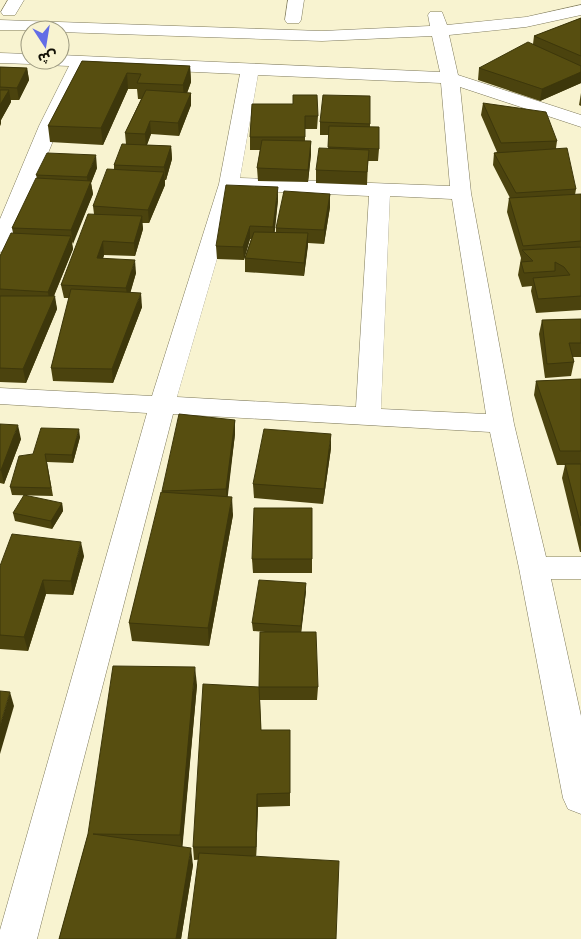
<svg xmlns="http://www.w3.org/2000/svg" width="581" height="939" font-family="Signika,'Noto Sans Arabic',sans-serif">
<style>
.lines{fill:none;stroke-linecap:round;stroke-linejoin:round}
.minor-casing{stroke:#7f7a5b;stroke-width:1}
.minor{fill:#fff;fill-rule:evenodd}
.wall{fill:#4b430e}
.shaded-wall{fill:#3d370b}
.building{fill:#574e10;stroke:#3d370b}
</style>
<rect width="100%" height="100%" fill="#f8f3d0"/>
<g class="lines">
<defs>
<g id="minor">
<polygon points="8,0 24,0 15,15 3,15 1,12"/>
<polygon points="288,0 304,0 301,20 299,23 287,23 285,20"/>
<path d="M581,5V15L526,27L449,35L458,75L581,115V127L460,87L471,193L514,424L546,557H581V579H551L581,716V814L568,809L563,798L519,568L490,432L173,414L37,939H0V930L147,413L0,404V388L152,396L219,184L240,74L86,67L59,126L11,245L8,250L0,252V219L39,126L69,66L44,65L37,62L30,64L0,63V53L30,54V60H60V55L440,72L432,36L322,41L60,32V30H0V20L322,31L430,26L428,15L430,12H442L447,25L526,17ZM258,75L441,83L450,186L240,178ZM237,190L369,196L356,407L177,397ZM390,196L452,199L486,414L381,409Z"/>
</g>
</defs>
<use href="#minor" class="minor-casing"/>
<use href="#minor" class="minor"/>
</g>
<g class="wall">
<polygon points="581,18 581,83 540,101 478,80 479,68 533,44 534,36"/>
<polygon points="82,61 190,66 191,82 187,93 191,93 191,105 179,136 151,134 147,145 171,146 172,159 166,180 165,180 165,185 149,223 142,223 143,229 135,256 104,255 103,258 136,273 130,293 142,307 113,383 53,381 51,368 69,298 64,298 61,285 94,214 93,206 114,169 114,165 126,144 125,133 141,99 138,99 137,89 128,89 103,145 50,142 48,126"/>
<polygon points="0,67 27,68 29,80 19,100 11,100 11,102 1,120 1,123 0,126"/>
<polygon points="581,93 581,106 579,105"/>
<polygon points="370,96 370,127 379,149 378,161 368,161 367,185 316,183 316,170 328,149 329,135 320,135 320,122"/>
<polygon points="483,103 557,141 556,148 576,189 575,195 581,194 581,310 536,313 531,291 532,286 522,287 518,275 521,258 507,212 509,198 510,198 493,165 494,153 497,152 481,115"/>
<polygon points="252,104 318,116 317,129 305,129 305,141 311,141 311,154 308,182 258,181 257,168 260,150 250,150 250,137"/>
<polygon points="97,168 91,183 93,194 72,244 73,249 54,296 57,309 26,383 0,382 0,256 13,233 12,228 37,178 36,175"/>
<polygon points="330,194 330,207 324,244 308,243 304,276 245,272 245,258 251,239 250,239 244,260 217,259 216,246 278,200 274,232 276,232 276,228"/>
<polygon points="581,319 581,357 573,357 574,362 571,376 545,378 539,334 542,320"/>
<polygon points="581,379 581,552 580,552 562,478 565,465 557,465 534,395 536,381"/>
<polygon points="235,420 235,434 227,497 233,515 209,646 132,641 129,623 162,493 162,491"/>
<polygon points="0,424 21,439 4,484 0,483"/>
<polygon points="80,437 73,463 47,462 53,496 12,495 10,487 33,454"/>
<polygon points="331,448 323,504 254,498 253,484"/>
<polygon points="62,503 63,511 52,529 15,521 13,513"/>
<polygon points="84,556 73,595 46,594 28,651 0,649 0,566"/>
<polygon points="252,559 312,559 312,573 253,573"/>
<polygon points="306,591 301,632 318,687 317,700 260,700 261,730 290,730 290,806 258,807 256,856 194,860 193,847 259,687 265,632 253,631 252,623"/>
<polygon points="197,685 182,847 193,865 181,939 59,939 88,834"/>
</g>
<g class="shaded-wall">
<polygon points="190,66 191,82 184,101 183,85"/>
<polygon points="27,68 29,80 19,100 17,88"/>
<polygon points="581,72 581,83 540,101 542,89"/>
<polygon points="127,73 128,89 103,145 101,128"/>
<polygon points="9,90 11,102 1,120 1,123 0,126 0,105"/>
<polygon points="191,93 191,105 179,136 178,123"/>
<polygon points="150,121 151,134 146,147 145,134"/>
<polygon points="311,141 311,154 308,182 308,170"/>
<polygon points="171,146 172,159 166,180 164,167"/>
<polygon points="96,155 97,168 91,183 93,194 73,244 71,230 88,188 87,177"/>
<polygon points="164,172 165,185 149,223 148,210"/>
<polygon points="278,187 278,200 274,240 273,227"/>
<polygon points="330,194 330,207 324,244 324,230"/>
<polygon points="142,216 143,229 135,256 134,243"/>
<polygon points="250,226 250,239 244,260 243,247"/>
<polygon points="308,233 308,246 304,276 304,263"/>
<polygon points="71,236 73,249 50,305 48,292"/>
<polygon points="103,241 104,255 99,272 97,258"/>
<polygon points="135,260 136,273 128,301 126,288"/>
<polygon points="141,293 142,307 113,383 112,369"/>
<polygon points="55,296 57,309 26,383 23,369"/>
<polygon points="235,420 235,434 227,503 226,489"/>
<polygon points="18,425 21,439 4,484 1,470"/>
<polygon points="79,429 80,437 73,463 72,455"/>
<polygon points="331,434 331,448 323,504 324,489"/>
<polygon points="232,497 233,515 209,646 208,628"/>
<polygon points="62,503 63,511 52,529 51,521"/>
<polygon points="81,542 84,556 73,595 71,581"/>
<polygon points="43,580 46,594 28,651 24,637"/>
<polygon points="306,583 306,591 301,634 301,626"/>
<polygon points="195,667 197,685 182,852 180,835"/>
<polygon points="10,692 14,706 0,754 0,726"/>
<polygon points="257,794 258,807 256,860 256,847"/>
<polygon points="191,848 193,865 181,939 176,939"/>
</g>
<g class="building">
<polygon points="581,18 581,56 534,36"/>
<polygon points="528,42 581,66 581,72 542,89 479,68"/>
<polygon points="82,61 190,66 183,85 137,83 141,74 127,73 101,128 48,126"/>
<polygon points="0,67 27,68 17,88 0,87"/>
<polygon points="0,90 9,90 0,105"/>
<polygon points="146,90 191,93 178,123 150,121 145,134 125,133"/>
<polygon points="293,95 317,95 318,116 305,116 305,137 250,137 252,104 293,104"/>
<polygon points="323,95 370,96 370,124 320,122"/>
<polygon points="483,103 546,112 557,141 501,143"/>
<polygon points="329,126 379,127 379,149 328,147"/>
<polygon points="262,140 311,141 308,170 257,168"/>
<polygon points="122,144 171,146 164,167 114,165"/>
<polygon points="319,148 369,150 367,172 316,170"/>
<polygon points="567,148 576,189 516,193 494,153"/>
<polygon points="47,153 96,155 87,177 36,175"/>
<polygon points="107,169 164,172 148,210 93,206"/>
<polygon points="36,178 91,181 71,230 12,228"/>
<polygon points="226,185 278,187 273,227 250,226 243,247 216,246"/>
<polygon points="284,191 330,194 324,230 276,228"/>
<polygon points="581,194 581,241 523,246 509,198"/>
<polygon points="88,214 142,216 134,243 103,241 97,258 135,260 126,288 61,285"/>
<polygon points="254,232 308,233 304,263 245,258"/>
<polygon points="11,233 71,236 48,292 0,289 0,256"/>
<polygon points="581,247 581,296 538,299 533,278 570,275 564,267 555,262 555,271 524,273 521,262 533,261 522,250"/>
<polygon points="71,289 141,293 112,369 51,368"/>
<polygon points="0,296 55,296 23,369 0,368"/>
<polygon points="581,319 581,343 569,343 574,362 547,364 542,320"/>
<polygon points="581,379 581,451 560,451 536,381"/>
<polygon points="179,414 235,420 226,489 162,491"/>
<polygon points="0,424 18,425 1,470 0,470"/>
<polygon points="41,428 79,429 72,455 45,454 51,488 10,487 19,456 33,454"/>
<polygon points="264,429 331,434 324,489 253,484"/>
<polygon points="565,464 581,464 581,526"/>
<polygon points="161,492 232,497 208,628 129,623"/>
<polygon points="24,495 62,503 51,521 13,513"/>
<polygon points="254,508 312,508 312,559 252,559"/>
<polygon points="12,534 81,542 71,581 43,580 24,637 0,635 0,566"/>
<polygon points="259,580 306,583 301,626 252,623"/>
<polygon points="260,632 316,632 318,687 259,687 261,730 290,730 290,793 257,794 256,847 193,847 203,684 259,687"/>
<polygon points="113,666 195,667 180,835 93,834 191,848 176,939 59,939 88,834"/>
<polygon points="0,691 10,692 0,726"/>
<polygon points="199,853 339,861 336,939 188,939"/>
</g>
<g transform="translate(45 45) rotate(168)"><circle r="24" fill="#f8f3d0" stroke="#9c997f"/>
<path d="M0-4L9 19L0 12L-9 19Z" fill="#636de6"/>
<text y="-8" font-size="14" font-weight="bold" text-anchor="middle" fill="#131106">ش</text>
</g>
</svg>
